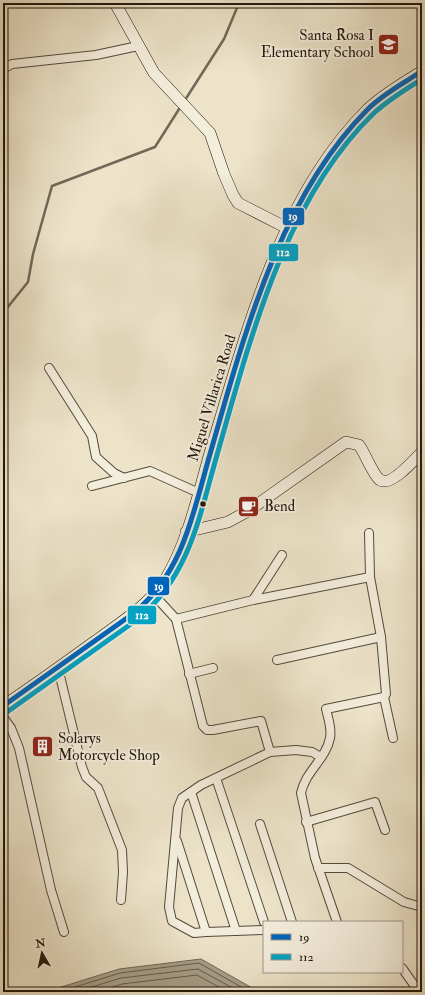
<svg xmlns="http://www.w3.org/2000/svg" width="425" height="995" font-family="'IM FELL Double Pica',serif">
<style>
.water{fill:#a79e89;stroke:#716857}
.lines{fill:none;stroke-linecap:round;stroke-linejoin:round}
.shore{stroke:#645a4a;stroke-width:1}
.stream{stroke:#716857;stroke-width:2.5}
.street-casing{stroke:#544a3b;stroke-width:10}
.secondary-casing{stroke:#21170c;stroke-width:12}
.street{stroke:#f3eddc;stroke-width:8}
.secondary{stroke:#f3eddc;stroke-width:11}
.bus-1-casing{stroke:#f3eddc;stroke-width:8}
.bus-2-casing{stroke:#f3eddc;stroke-width:8}
.bus-1{stroke:#0065bd;stroke-width:5}
.bus-2{stroke:#02a2c4;stroke-width:5}
.bus-dot{fill:#21170c;stroke:#f3eddc;stroke-width:1.5}
.labels{text-anchor:middle;dominant-baseline:central;stroke-width:4;stroke-linejoin:round;paint-order:stroke}
.poi-label{font-size:15px;fill:#21170c;stroke:#f3eddc;text-anchor:start}
.street-label{font-size:15px;fill:#21170c;stroke:#f3eddc}
.line-badge{stroke:#f3eddc;stroke-width:1.5}
.badge-label{font-size:11px;text-anchor:middle;font-weight:bold;fill:#fff}
</style>
<rect width="100%" height="100%" fill="#ece3c9"/>
<filter id="stains"><feTurbulence type="fractalNoise" baseFrequency=".005" numOctaves="4"/><feColorMatrix values="0 0 0 0 .2 0 0 0 0 .09 0 0 0 0 .02 0 0 0 .5 -.17"/></filter>
<radialGradient id="worn" r=".72"><stop offset=".6" stop-color="#630" stop-opacity="0"/><stop offset="1" stop-color="#630" stop-opacity=".3"/></radialGradient>
<polygon class="water" points="201,959 254,989 254,992 45,992 119,969"/>
<g class="lines">
<g class="shore">
<polyline points="59,992 120,973 199,963 250,992"/>
<polyline points="75,992 121,978 198,969 240,992"/>
<polyline points="96,992 122,984 197,975 228,992"/>
</g>
<g class="stream">
<polyline points="185,100 224,39 239,3"/>
<polyline points="3,313 28,282 33,254 52,186 155,147 181,106"/>
</g>
<defs>
<g id="street">
<polyline points="3,69 12,64 96,55 138,46"/>
<polyline points="49,368 92,436 96,457 114,473 124,478"/>
<polyline points="92,486 150,471 199,493"/>
<polyline points="154,595 176,619 203,726 207,730 213,730 261,721 270,752"/>
<polyline points="253,600 282,555"/>
<polyline points="176,619 253,600 370,577"/>
<polyline points="277,660 381,637"/>
<polyline points="58,668 82,767 86,777 98,788 122,850 123,872 121,900"/>
<polyline points="189,674 213,668"/>
<polyline points="384,697 393,738"/>
<polyline points="3,717 11,728 19,748 51,890 64,932"/>
<polyline points="216,778 264,922"/>
<polyline points="191,792 236,931"/>
<polyline points="306,822 375,802 385,830"/>
<polyline points="260,824 292,922"/>
<polyline points="177,841 206,932 264,930"/>
<polyline points="318,868 348,868 404,902 422,907"/>
<path d="M337,922L315,858L301,793C305,772 326,759 330,738C332,728 328,718 326,709L384,697L386,694L381,637L370,577L369,533"/>
<polyline points="206,932 194,933 172,921 169,907 178,808 182,798 201,785 270,752 296,750 312,752 321,757"/>
<polyline points="402,968 419,992"/>
</g>
<g id="secondary">
<polyline points="115,3 154,73 210,133 224,174 233,195 238,203 287,228"/>
<path d="M186,532L228,522L248,511L346,442L359,445C365,453 373,475 380,480C391,487 415,459 422,452"/>
<path d="M3,706C35,685 66,662 97,640C121,622 148,606 165,580C188,542 198,495 210,453C246,336 278,199 367,110C382,95 404,83 422,71"/>
</g>
</defs>
<use href="#street" class="street-casing"/>
<use href="#secondary" class="secondary-casing"/>
<use href="#street" class="street"/>
<use href="#secondary" class="secondary"/>
<defs>
<path id="bus-1" d="M3,706L134,613C184,571 193,513 210,454C244,336 279,198 368,109C383,94 404,83 422,71"/>
<path id="bus-2" d="M7,712L138,619C190,575 199,517 217,455C250,340 285,199 373,114C388,100 405,90 422,79"/>
</defs>
<use href="#bus-1" class="bus-1-casing"/>
<use href="#bus-2" class="bus-2-casing"/>
<use href="#bus-1" class="bus-1"/>
<use href="#bus-2" class="bus-2"/>
</g>
<defs>
<symbol id="school-square" viewBox="-11 -11 22 22"><rect x="-9" y="-9" width="18" height="18" rx="4" fill="#8f2418" stroke="#f3eddc"/><path d="M0-5L7-2L0 1L-7-2ZM-4 1L0 2.5L4 1V4Q0 6-4 4Z" fill="#fff"/></symbol>
<symbol id="cafe-square" viewBox="-11 -11 22 22"><rect x="-9" y="-9" width="18" height="18" rx="4" fill="#8f2418" stroke="#f3eddc"/><path d="M-5.5-4.5H6V0H3Q3 3.5 0 3.5H-2.5Q-5.5 3.5-5.5 0ZM3-3.2v2h1.7v-2ZM-6 4.5H4V6H-6Z" fill="#fff"/></symbol>
<symbol id="building-square" viewBox="-11 -11 22 22"><rect x="-9" y="-9" width="18" height="18" rx="4" fill="#8f2418" stroke="#f3eddc"/><path d="M-4-6H4V6H1V3H-1V6H-4ZM-2.5-4.3h1.7v1.8h-1.7ZM.8-4.3h1.7v1.8H.8ZM-2.5-1h1.7V.8h-1.7ZM.8-1h1.7V.8H.8Z" fill="#fff"/></symbol>
</defs>
<g fill-rule="evenodd">
<use href="#school-square" x="376" y="32" width="25" height="25"/>
<use href="#cafe-square" x="236" y="494" width="25" height="25"/>
<use href="#building-square" x="30" y="734" width="25" height="25"/>
</g>
<circle class="bus-dot" cx="203" cy="504" r="3.5"/>
<g class="labels">
<g class="poi-label">
<text x="374" y="35" text-anchor="end">Santa Rosa I<tspan x="374" dy="17">Elementary School</tspan></text>
<text x="264" y="506">Bend</text>
<text x="58" y="738">Solarys<tspan x="58" dy="17">Motorcycle Shop</tspan></text>
</g>
<g class="street-label">
<text transform="translate(212 398) rotate(-73)">Miguel Villarica Road</text>
</g>
</g>
<g class="line-badge">
<rect x="282" y="207" width="23" height="19" rx="4" fill="#0065bd"/>
<rect x="268" y="243" width="31" height="19" rx="4" fill="#02a2c4"/>
<rect x="147" y="576" width="23" height="20" rx="4" fill="#0065bd"/>
<rect x="127" y="605" width="30" height="20" rx="4" fill="#02a2c4"/>
</g>
<g class="badge-label">
<text x="293" y="220">19</text>
<text x="283" y="256">112</text>
<text x="159" y="590">19</text>
<text x="142" y="619">112</text>
</g>
<rect width="425" height="995" fill="none" stroke="#ece3c9" stroke-width="16"/>
<rect x="4" y="4" width="417" height="987" fill="none" stroke="#21170c" stroke-width="2"/>
<rect x="8" y="8" width="409" height="979" fill="none" stroke="#21170c"/>
<rect x="263" y="921" width="140" height="52" fill="#f3eddc" stroke="#9f9789"/>
<rect x="271" y="934" width="20" height="6" fill="#0065bd" stroke="#9f9789"/>
<text x="299" y="941" font-size="12" fill="#21170c">19</text>
<rect x="271" y="954" width="20" height="6" fill="#02a2c4" stroke="#9f9789"/>
<text x="299" y="961" font-size="12" fill="#21170c">112</text>
<g transform="translate(42 953) rotate(351)" stroke="#f3eddc" stroke-width="3" paint-order="stroke">
<path d="M0-3L7 15L0 10L-7 15Z" fill="#21170c"/>
<text y="-6" font-size="11" font-weight="bold" text-anchor="middle" fill="#21170c">N</text>
</g>
<rect width="100%" height="100%" filter="url(#stains)"/>
<rect width="100%" height="100%" fill="url(#worn)"/>
</svg>
